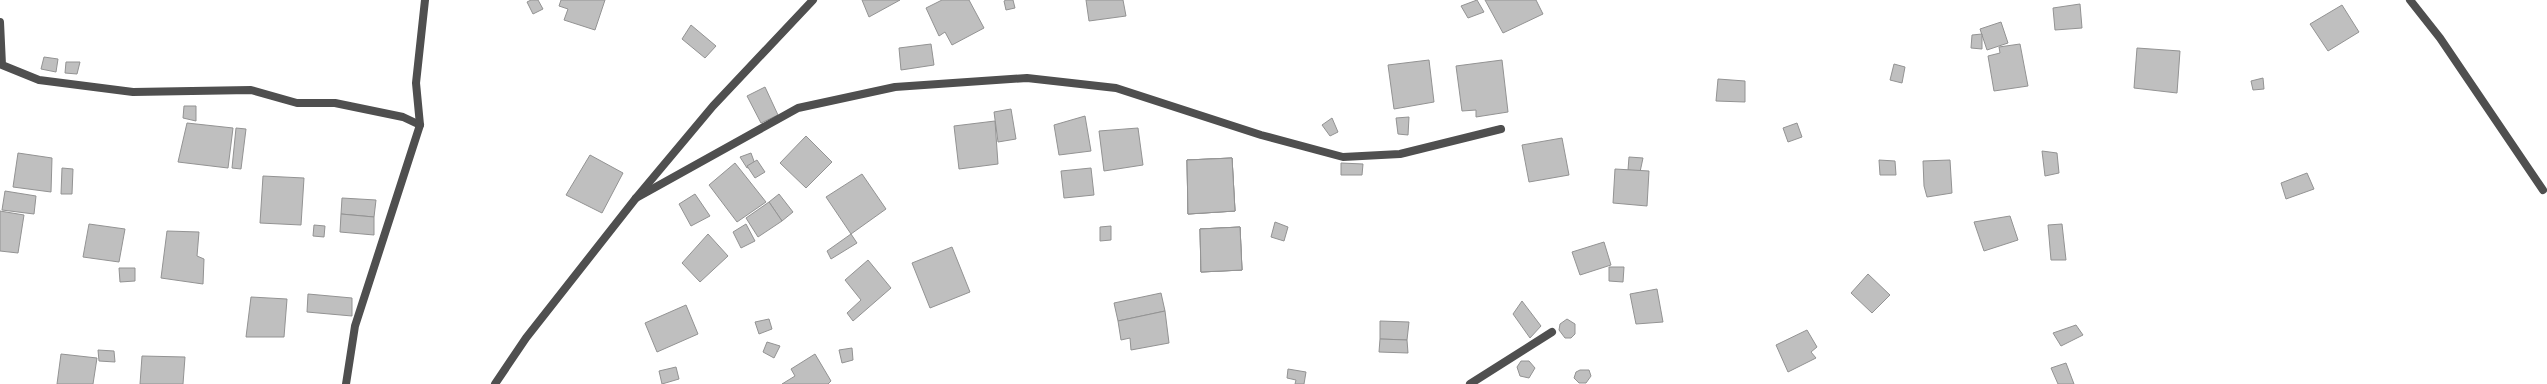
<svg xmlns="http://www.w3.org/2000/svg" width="2547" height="384" viewBox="0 0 2547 384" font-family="'Source Sans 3',sans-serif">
	<rect width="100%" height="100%" fill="#fff"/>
	<g fill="#bfbfbf" stroke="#939393">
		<polygon points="531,0 538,0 543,9 533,14 527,2"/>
		<polygon points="561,0 605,0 595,30 564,20 568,9 559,6"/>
		<polygon points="862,0 900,0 869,17"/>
		<polygon points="942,0 969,0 984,28 952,45 945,32 939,36 926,8"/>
		<polygon points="1006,0 1013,0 1015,8 1006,10 1004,1"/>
		<polygon points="1086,0 1123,0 1126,16 1089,21"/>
		<polygon points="1477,0 1484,12 1468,18 1461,6"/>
		<polygon points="1485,0 1536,0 1543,14 1503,33"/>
		<polygon points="2080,4 2082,28 2055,30 2053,8"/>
		<polygon points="2342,5 2359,32 2328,51 2310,24"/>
		<polygon points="2001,22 2008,43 1987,50 1980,29"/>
		<polygon points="691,25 716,46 705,58 682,39"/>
		<polygon points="1982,34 1982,49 1971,48 1972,35"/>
		<polygon points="931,44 934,65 901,70 899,48"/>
		<polygon points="2020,44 2028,86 1994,91 1988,56 2000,53 1999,47"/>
		<polygon points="2137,48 2180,51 2177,93 2134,88"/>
		<polygon points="44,57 58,59 56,72 41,69"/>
		<polygon points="1429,60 1434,102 1394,109 1388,65"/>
		<polygon points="1502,60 1508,112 1476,117 1476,110 1462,111 1456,66"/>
		<polygon points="66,62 80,62 77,74 65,73"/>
		<polygon points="1894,64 1905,67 1902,83 1890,80"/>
		<polygon points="2263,78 2264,89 2253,90 2251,81"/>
		<polygon points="1718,79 1745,81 1745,102 1716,101"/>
		<polygon points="765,87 778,115 761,123 747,96"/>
		<polygon points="184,106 196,106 196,121 183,118"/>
		<polygon points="1011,109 1016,139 998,142 994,112"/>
		<polygon points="1085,116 1091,151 1059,155 1054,125"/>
		<polygon points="1409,117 1408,135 1398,134 1396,118"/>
		<polygon points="1332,118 1338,132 1330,136 1322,125"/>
		<polygon points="995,121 998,164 959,169 954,126"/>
		<polygon points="187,123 233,128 228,168 178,162"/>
		<polygon points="1797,123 1802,137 1788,142 1783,128"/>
		<polygon points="236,128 246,129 241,169 232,168"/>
		<polygon points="1138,128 1143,165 1104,171 1099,131"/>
		<polygon points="806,136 832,162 806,188 780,163"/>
		<polygon points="1562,138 1569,175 1529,182 1522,145"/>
		<polygon points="2042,151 2057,153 2059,173 2045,176"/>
		<polygon points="18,153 52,158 51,192 13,187"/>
		<polygon points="751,153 755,164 747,168 740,157"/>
		<polygon points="590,155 623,173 602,213 566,195"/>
		<polygon points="1629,157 1643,158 1640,172 1628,170"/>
		<polygon points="1232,158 1235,211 1188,214 1187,160"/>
		<polygon points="1232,158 1235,211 1188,214 1187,160"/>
		<polygon points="1232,158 1235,211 1188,214 1187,160"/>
		<polygon points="757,160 765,172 755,178 747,166"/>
		<polygon points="1879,160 1895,161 1896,175 1880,175"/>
		<polygon points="1950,160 1952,193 1927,197 1924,186 1923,161"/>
		<polygon points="735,163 766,202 737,222 709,185"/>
		<polygon points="1341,163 1363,164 1362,175 1341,175"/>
		<polygon points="62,168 73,169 72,194 61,194"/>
		<polygon points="1091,168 1094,195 1064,198 1061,171"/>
		<polygon points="1615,169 1649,171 1647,206 1613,203"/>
		<polygon points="2307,173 2314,189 2286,199 2281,183"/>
		<polygon points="862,174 886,209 851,234 826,197"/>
		<polygon points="263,176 304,178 301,225 260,223"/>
		<polygon points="5,191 36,196 34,214 2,210"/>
		<polygon points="695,194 710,216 691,226 679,204"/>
		<polygon points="779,194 793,212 782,221 769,202"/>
		<polygon points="342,198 376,200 374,217 341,214"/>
		<polygon points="769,202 782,221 758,237 746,218"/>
		<polygon points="0,211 24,215 18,253 0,251"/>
		<polygon points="341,214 374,217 374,235 340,232"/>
		<polygon points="2010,216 2018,240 1984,251 1974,222"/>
		<polygon points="1275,222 1288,227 1284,241 1271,237"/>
		<polygon points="89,224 125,229 119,262 83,257"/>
		<polygon points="746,224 755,241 741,248 733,232"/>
		<polygon points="2062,224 2066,260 2051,260 2048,225"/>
		<polygon points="314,225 325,226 324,237 313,236"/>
		<polygon points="1111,226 1111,240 1100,241 1100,227"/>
		<polygon points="1240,227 1242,270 1201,272 1200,229"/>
		<polygon points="1240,227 1242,270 1201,272 1200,229"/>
		<polygon points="1240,227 1242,270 1201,272 1200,229"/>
		<polygon points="167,231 199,232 197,256 204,259 203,284 161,278"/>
		<polygon points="708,234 728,256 700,282 682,263"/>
		<polygon points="851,234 857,243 831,259 827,251"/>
		<polygon points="1604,242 1611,265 1580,275 1572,252"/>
		<polygon points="952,247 970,292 930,308 912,263"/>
		<polygon points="868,260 891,288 853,321 847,313 861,300 845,280"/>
		<polygon points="1609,267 1624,267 1623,282 1609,281"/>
		<polygon points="119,268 135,268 135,281 120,282"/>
		<polygon points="1868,274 1890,295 1872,313 1851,293"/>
		<polygon points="1657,289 1663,322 1636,324 1630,294"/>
		<polygon points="1161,293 1165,311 1118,321 1114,303"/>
		<polygon points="308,294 352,298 352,316 307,312"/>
		<polygon points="251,297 287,299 284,337 246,337"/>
		<polygon points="1522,301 1541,326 1530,338 1513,314"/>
		<polygon points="686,305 698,334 657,352 645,323"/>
		<polygon points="1165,311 1169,343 1131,350 1130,338 1121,340 1118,321"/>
		<polygon points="769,319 772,329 759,334 755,322"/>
		<polygon points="1567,319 1575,324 1575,334 1571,338 1565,338 1559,330 1560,324"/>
		<polygon points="1380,321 1409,322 1407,340 1380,339"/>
		<polygon points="2076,325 2083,335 2061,346 2053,333"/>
		<polygon points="1807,330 1817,347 1811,352 1816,358 1788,372 1776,345"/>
		<polygon points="1380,339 1407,340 1408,353 1379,352"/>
		<polygon points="767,342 780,346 774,358 763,352"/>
		<polygon points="852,348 853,360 842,363 839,350"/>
		<polygon points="98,350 114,351 115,362 99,361"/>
		<polygon points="61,354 97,358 93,384 57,384"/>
		<polygon points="815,354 831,381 828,384 782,384 795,376 791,369"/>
		<polygon points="142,356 185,357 183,384 140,384"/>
		<polygon points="1521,361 1529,361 1535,368 1529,378 1520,376 1517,367"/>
		<polygon points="2066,363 2074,384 2058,384 2051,368"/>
		<polygon points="676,367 679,379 662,384 659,371"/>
		<polygon points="1288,369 1306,372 1304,384 1295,384 1296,380 1287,378"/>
		<polygon points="1580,370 1589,370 1591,376 1586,383 1579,383 1574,378 1576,372"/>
	</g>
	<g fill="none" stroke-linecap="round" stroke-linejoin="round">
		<g stroke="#4f4f4f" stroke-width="8">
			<polyline points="2410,0 2440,38 2543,190"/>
			<polyline points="0,22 2,65 39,80 133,92 251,90 297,103 335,103 403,117 420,125"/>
			<polyline points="636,198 798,108 895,87 1027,78 1116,88 1261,135 1343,157 1400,154 1501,129"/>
			<polyline points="346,384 355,326 420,125 416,83 425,0"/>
			<polyline points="495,384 526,338 636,198 713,106 813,0"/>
			<polyline points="1470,384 1552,332"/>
		</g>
	</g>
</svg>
